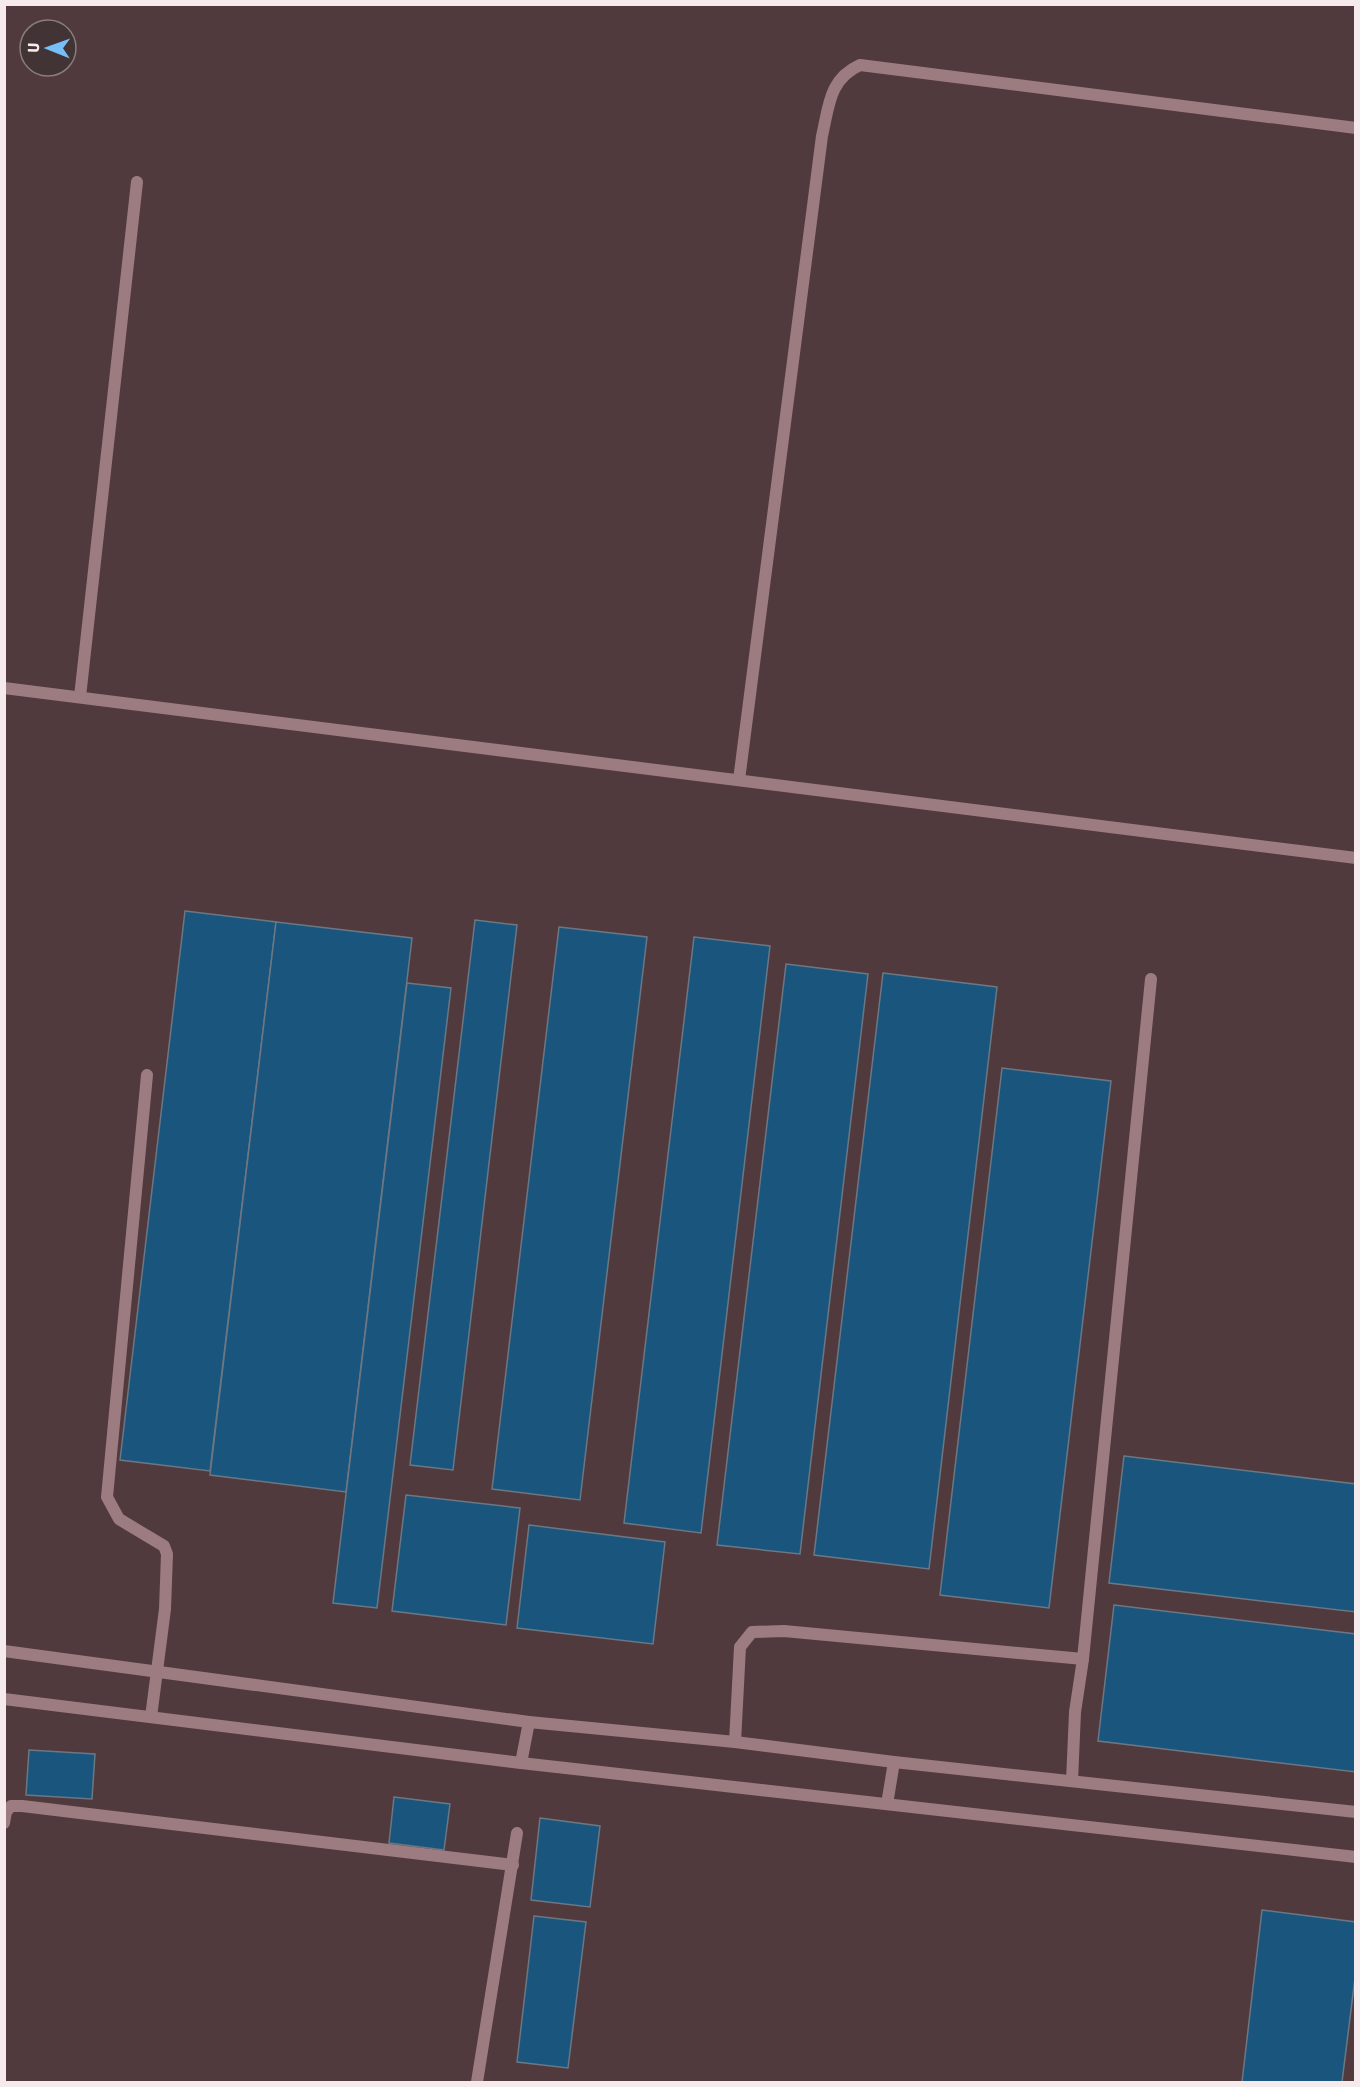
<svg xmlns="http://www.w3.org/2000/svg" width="1360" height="2087" viewBox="0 0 1360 2087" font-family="'Asap Condensed',sans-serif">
	<rect width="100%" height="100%" fill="#423335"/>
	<path fill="#503a3e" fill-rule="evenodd" d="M5 5H1355V2082H5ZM30 30H66V66H30Z"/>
	<g fill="#1a557e" stroke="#6b7782" stroke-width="1.5">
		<polygon points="185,911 276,922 210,1471 120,1460"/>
		<polygon points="475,920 517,925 453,1470 410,1465"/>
		<polygon points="276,922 412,938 346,1492 210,1475"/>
		<polygon points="559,927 647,937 580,1500 492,1489"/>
		<polygon points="694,937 770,946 701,1533 624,1523"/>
		<polygon points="786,964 868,974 800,1554 717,1545"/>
		<polygon points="883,973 997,987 929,1569 814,1555"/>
		<polygon points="407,983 451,988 377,1608 333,1603"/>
		<polygon points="1002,1068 1111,1081 1049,1608 940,1595"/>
		<polygon points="1124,1456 1356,1484 1356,1612 1109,1583"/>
		<polygon points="406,1495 520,1508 506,1625 392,1611"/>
		<polygon points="529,1525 665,1542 653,1644 517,1628"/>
		<polygon points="1114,1605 1356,1634 1356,1772 1098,1741"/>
		<polygon points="29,1750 95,1754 92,1799 26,1795"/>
		<polygon points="394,1797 450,1804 444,1850 389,1843"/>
		<polygon points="540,1818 600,1826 590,1907 531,1900"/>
		<polygon points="1262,1910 1356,1922 1356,1970 1342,2082 1242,2082"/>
		<polygon points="534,1916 586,1922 568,2068 517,2062"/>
	</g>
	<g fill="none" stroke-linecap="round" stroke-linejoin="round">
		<g stroke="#9c7c81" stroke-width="12">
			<polyline points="4,688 1356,858"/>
			<polyline points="80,697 137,182"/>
			<path d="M739 780 822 136C829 106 829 79 860 65L1356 128"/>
			<polyline points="147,1075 107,1497 119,1519 164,1546 167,1554 165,1609 151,1717"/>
			<polyline points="1083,1659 1151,979"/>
			<polyline points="735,1742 740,1647 752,1632 784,1631 1083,1659 1075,1712 1072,1781"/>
			<polyline points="4,1823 6,1812 11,1806 22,1806 513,1865"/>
			<polyline points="477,2082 517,1833"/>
		</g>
		<g stroke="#9c7c81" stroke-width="12">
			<polyline points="4,1651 529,1722 735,1742 894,1762 1356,1812"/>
			<polyline points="4,1699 521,1763 1356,1857"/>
			<polyline points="521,1763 529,1722"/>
			<polyline points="887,1804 894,1762"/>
		</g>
	</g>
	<rect width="1360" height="2087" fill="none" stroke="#f5ebec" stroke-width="12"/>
	<g transform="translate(48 48) rotate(271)"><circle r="28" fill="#423335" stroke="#8a7d7e" stroke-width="1.5"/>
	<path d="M0-4.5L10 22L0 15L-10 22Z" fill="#77bff7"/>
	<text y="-9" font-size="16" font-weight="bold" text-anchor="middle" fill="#f5ebec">U</text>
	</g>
</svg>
